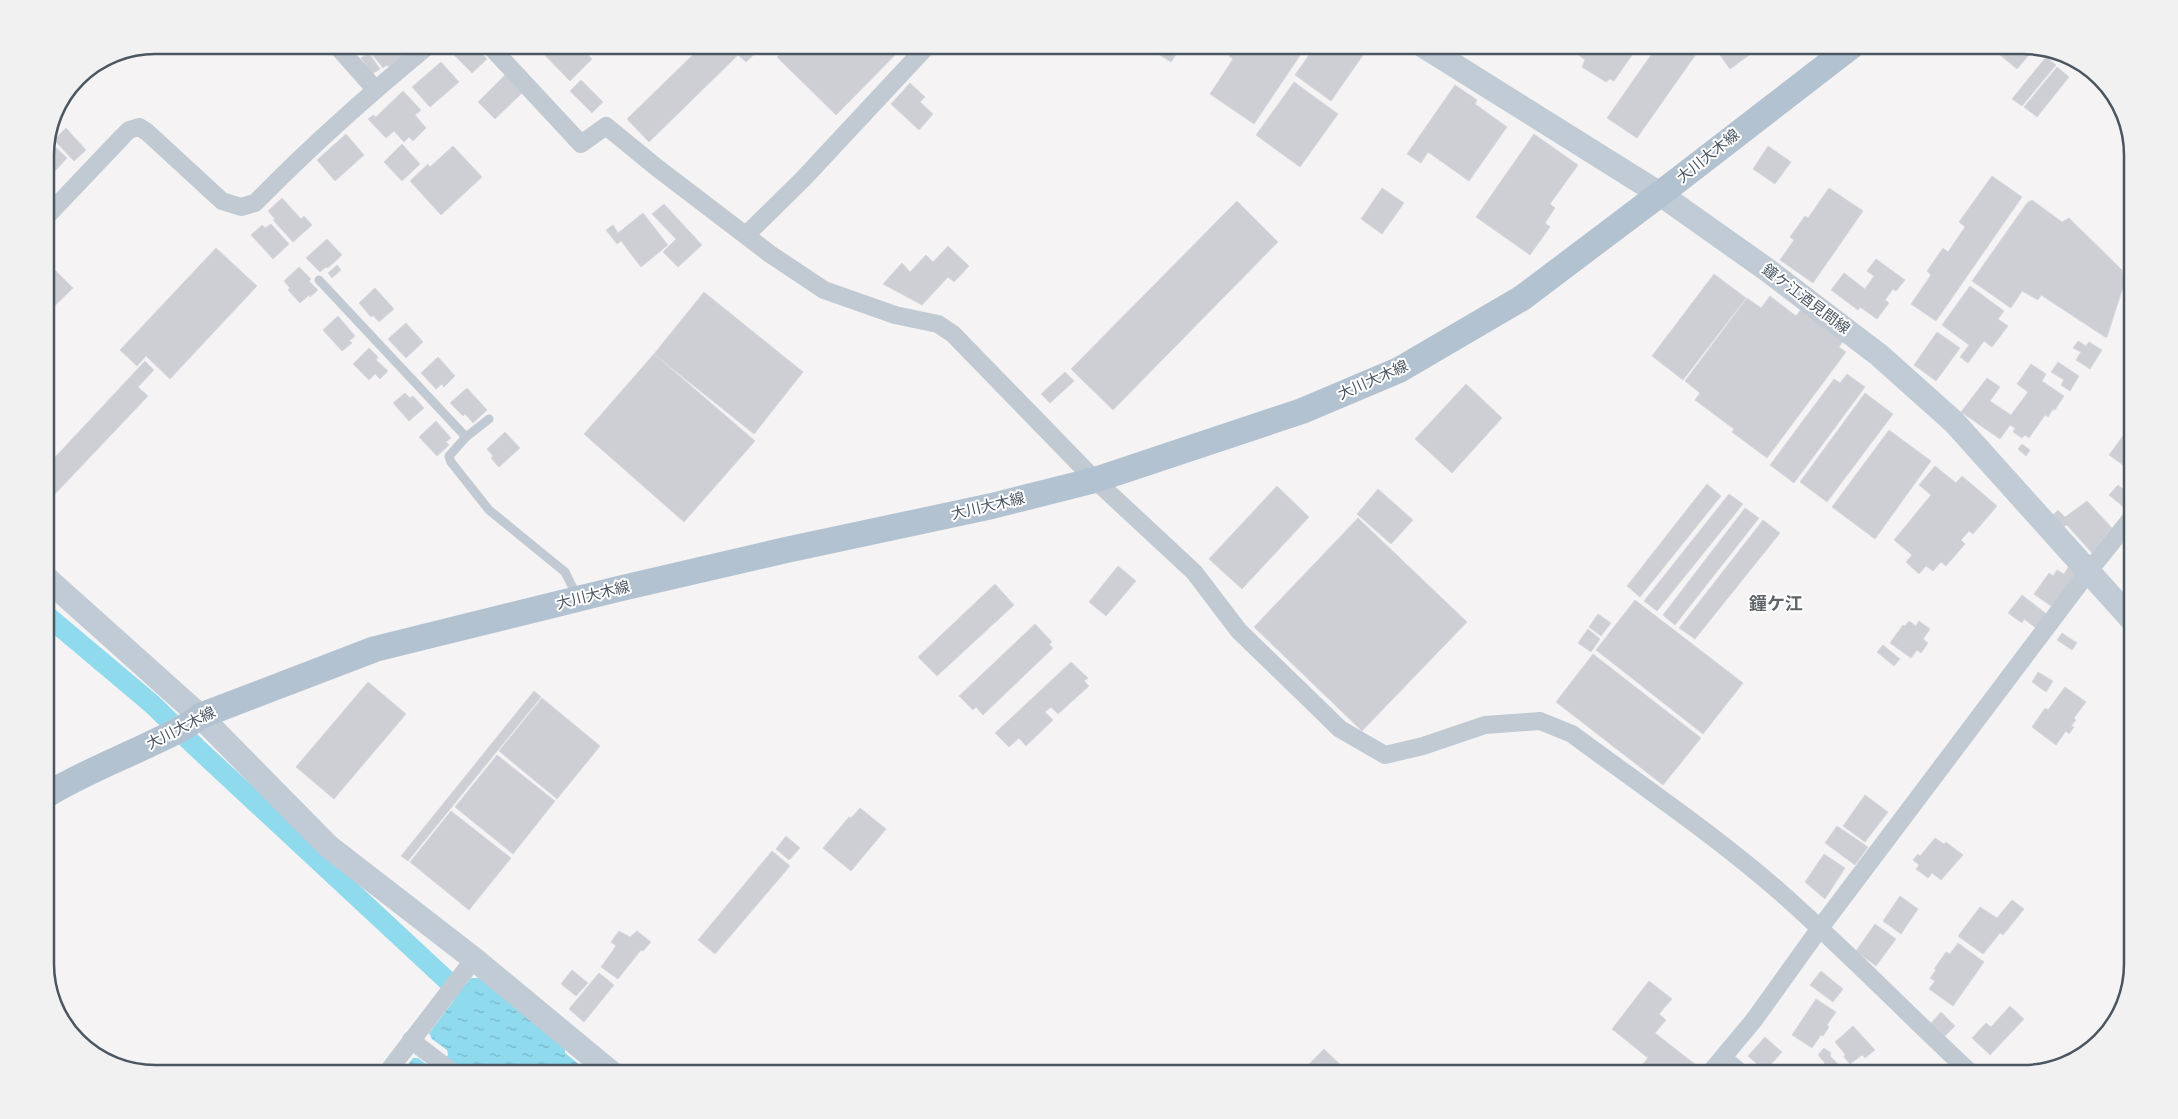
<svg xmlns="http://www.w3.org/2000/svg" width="2178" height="1119" viewBox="0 0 2178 1119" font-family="'IBM Plex Sans','Noto Sans JP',sans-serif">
	<defs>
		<pattern id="water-ripples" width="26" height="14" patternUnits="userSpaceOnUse" patternTransform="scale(1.25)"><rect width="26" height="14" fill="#90daee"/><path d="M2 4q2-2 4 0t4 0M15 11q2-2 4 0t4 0" fill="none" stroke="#78b4c4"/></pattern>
	</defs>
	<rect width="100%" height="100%" fill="#f5f3f3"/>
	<polygon fill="url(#water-ripples)" points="471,978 481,978 565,1048 565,1053 591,1074 479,1074 467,1064 458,1074 401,1074 413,1058 418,1058 435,1071 448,1055 447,1050 432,1039 429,1033"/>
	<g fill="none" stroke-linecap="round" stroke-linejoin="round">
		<polyline stroke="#90daee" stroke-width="20" points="45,614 152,704 196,747 467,999"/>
	</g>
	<g fill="#cdcfd5" stroke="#d7d9de">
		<polygon points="381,45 417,45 389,67 387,65 383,68 371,53"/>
		<polygon points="460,45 474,45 487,59 472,73 452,53"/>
		<polygon points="535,45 579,45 592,59 570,81"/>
		<polygon points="703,45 764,45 746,62 738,55 649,142 627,119"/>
		<polygon points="789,45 905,45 836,115 777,57"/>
		<polygon points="1144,45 1182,45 1171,62"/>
		<polygon points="1237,45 1307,45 1254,124 1210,94 1233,59 1229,56"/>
		<polygon points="1316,45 1370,45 1331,101 1295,75"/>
		<polygon points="1570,45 1639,45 1614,81 1610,79 1606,82 1582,67 1585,60 1569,47"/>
		<polygon points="1658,45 1698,45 1701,47 1637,138 1607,118"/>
		<polygon points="1713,45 1763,45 1730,69"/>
		<polygon points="1988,45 2023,45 2035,48 2017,69"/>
		<polygon points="369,53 380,69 372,74 361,58"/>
		<polygon points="2046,57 2056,65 2022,106 2012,99"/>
		<polygon points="441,62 459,82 430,107 412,87"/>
		<polygon points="2057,67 2069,77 2037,117 2024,107"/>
		<polygon points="505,75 522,93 495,119 478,102"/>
		<polygon points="581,80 603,102 592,113 570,91"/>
		<polygon points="2099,80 2114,94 2116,99 2097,83"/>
		<polygon points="1294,82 1338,114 1300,167 1256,135"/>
		<polygon points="910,83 925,97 920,102 933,114 919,130 891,104"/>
		<polygon points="1455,85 1477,100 1475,104 1507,127 1469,181 1428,152 1421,163 1407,154"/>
		<polygon points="403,91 421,110 415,115 426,128 413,141 409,137 404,142 394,131 386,138 368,119 373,115 376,117"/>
		<polygon points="66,128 86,150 74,161 54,140"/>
		<polygon points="346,134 364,155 335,181 317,160"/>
		<polygon points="1534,134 1578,165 1550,204 1555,208 1545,223 1550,227 1530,255 1476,217"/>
		<polygon points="49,141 67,158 45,182 45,148"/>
		<polygon points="402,144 420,164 402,181 384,162"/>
		<polygon points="453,146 482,177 441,215 410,181 428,164 430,167"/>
		<polygon points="1768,146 1791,162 1775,184 1753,169"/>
		<polygon points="1992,176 2022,197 1936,321 1911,304 1931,275 1927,271 1943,248 1948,252 1965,227 1959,222"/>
		<polygon points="1382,188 1404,203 1382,234 1361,219"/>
		<polygon points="1829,188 1863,211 1813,283 1780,260 1794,240 1790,237 1805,216 1808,218"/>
		<polygon points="282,198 301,219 304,216 312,225 293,242 273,220 275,219 268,211"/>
		<polygon points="2032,200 2062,222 2069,218 2122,270 2124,284 2107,337 2105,337 2041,295 2038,300 2022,291 2011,308 1972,281 2027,203"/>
		<polygon points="1237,201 1278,242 1113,410 1071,369"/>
		<polygon points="664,204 702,245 678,267 663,252 676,239 652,214"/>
		<polygon points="643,213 668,245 641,267 621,241 617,244 606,230 613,225 618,233"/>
		<polygon points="271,224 289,244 273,259 251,235 262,225 265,228"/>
		<polygon points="327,239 342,255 328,268 326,267 320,272 306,258"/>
		<polygon points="45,245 54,254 45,261"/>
		<polygon points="948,246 969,266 954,282 948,277 922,305 883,284 902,263 910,272 926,255 933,262"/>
		<polygon points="216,248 257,286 170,379 146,356 137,366 120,350"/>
		<polygon points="1876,259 1905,280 1896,291 1893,289 1885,300 1889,303 1877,319 1860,307 1858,310 1831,290 1844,273 1865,289 1874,276 1867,271"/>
		<polygon points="337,265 341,270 332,278 328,273"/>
		<polygon points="51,266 73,288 45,315 45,272"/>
		<polygon points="299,267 311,279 309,281 318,290 310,297 309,295 300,303 288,290 290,288 284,281"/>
		<polygon points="1714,274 1746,298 1683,380 1652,356"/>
		<polygon points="1970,286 2004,311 1998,319 2008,326 1992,347 1984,341 1968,363 1960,357 1969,345 1942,325"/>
		<polygon points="375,288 394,309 379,322 373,315 371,317 359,303"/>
		<polygon points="704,292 803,372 754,434 654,354"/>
		<polygon points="1770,296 1796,316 1802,308 1845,339 1839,347 1846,352 1767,458 1732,432 1734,429 1695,400 1700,393 1685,381 1747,298 1761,308"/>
		<polygon points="338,316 355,336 349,341 352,343 342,351 323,330"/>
		<polygon points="406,323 423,342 406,358 388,339"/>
		<polygon points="1937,332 1960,348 1936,381 1914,365"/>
		<polygon points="2078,341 2086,346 2089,342 2102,350 2090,369 2076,360 2081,352 2073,348"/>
		<polygon points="369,348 378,357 376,360 388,371 380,379 375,374 369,380 353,364"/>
		<polygon points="654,354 755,441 684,522 584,434"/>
		<polygon points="438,357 455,376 444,387 442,384 436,389 421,373"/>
		<polygon points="145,361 154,370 138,387 148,396 55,494 45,485 45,468"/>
		<polygon points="2058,362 2079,376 2070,391 2061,385 2064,380 2051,372"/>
		<polygon points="2031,364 2046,374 2042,381 2064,396 2055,410 2053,409 2048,417 2045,415 2029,438 2025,435 2022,438 2013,432 2015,428 2010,425 2000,439 1961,412 1987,378 2000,387 1990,401 2011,415 2028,392 2017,384"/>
		<polygon points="1065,372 1074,381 1050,403 1041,394"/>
		<polygon points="1847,374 1865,387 1794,483 1770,465 1834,379 1840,383"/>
		<polygon points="1466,384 1502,418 1452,473 1415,439"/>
		<polygon points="467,388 487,410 473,423 465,414 463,416 450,403"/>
		<polygon points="405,393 410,398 413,396 424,408 409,421 393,403"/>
		<polygon points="1865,393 1893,414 1827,502 1800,482"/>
		<polygon points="2133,416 2133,472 2109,455 2128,429 2125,427"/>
		<polygon points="436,421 451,438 446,442 449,445 437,456 419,437"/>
		<polygon points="1889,430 1931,461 1875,539 1832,507"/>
		<polygon points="505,432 520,448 499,467 491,458 493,456 487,449"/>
		<polygon points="2022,444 2030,450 2026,456 2018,449"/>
		<polygon points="1935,466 1956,483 1962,476 1997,506 1973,534 1969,531 1961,540 1965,544 1946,566 1941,562 1933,571 1926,566 1919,574 1906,562 1912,555 1894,540 1931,495 1919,485"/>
		<polygon points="1707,484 1721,496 1640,597 1627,586"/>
		<polygon points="2118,485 2133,497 2133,503 2127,510 2109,495"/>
		<polygon points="1277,486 1309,517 1242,589 1209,559"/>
		<polygon points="1378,489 1413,520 1391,544 1357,514"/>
		<polygon points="1729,494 1743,504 1657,611 1644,601"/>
		<polygon points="2087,501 2112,528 2092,553 2067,525 2063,527 2053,515 2058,510 2065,517"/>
		<polygon points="1745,508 1759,518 1675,625 1663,615"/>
		<polygon points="1358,518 1467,622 1362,731 1254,627"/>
		<polygon points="1763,520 1780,533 1695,639 1679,628"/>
		<polygon points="1118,566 1136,581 1106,616 1089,602"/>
		<polygon points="2069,566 2080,574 2055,609 2034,594 2049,573 2053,576 2057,570 2064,574"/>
		<polygon points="2133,581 2133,600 2124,592"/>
		<polygon points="995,584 1014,605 937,676 918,657"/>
		<polygon points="2022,595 2048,615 2037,629 2024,619 2022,623 2008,613"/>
		<polygon points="1635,600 1743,683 1703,734 1596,650"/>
		<polygon points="1598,614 1611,623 1601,636 1589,627"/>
		<polygon points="1909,621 1916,626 1919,621 1930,629 1923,639 1928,643 1921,653 1917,650 1911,658 1890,643 1903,625 1905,626"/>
		<polygon points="1035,624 1052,642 1049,644 1053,648 983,715 976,707 973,710 959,696"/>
		<polygon points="1588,629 1600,639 1591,652 1578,643"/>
		<polygon points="2062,633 2077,643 2072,650 2057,640"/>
		<polygon points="1883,645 1900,659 1894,666 1877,652"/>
		<polygon points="1593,654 1701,738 1663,785 1556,702"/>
		<polygon points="1071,662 1088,678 1084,681 1089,686 1058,714 1051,707 1045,712 1053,720 1026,746 1019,738 1009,747 995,733"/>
		<polygon points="2038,672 2053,681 2046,692 2032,682"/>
		<polygon points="368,682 406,714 334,799 296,767"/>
		<polygon points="2065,687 2086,702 2074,718 2076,720 2071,726 2074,727 2069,734 2066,731 2056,745 2032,727 2045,708 2048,710"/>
		<polygon points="534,691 541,697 408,861 401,856"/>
		<polygon points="542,698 600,746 557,799 499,751"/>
		<polygon points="497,755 555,801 513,854 455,807"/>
		<polygon points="1865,795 1888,812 1865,842 1843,826"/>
		<polygon points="860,808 886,829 851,871 823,848 849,817 851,818"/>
		<polygon points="451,811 511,858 469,910 410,862"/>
		<polygon points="1837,826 1868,847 1855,865 1825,843"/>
		<polygon points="786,836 800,848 789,860 776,849"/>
		<polygon points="1935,838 1944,844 1946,842 1963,855 1941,880 1932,873 1928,878 1916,869 1919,865 1913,860 1918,854 1920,856"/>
		<polygon points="772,851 790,866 715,954 698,940"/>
		<polygon points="1824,854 1845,868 1825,899 1805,882"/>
		<polygon points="1900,896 1918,909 1901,934 1883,921"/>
		<polygon points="2012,900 2024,909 2003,935 2000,933 1983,954 1958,936 1980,907 1997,918"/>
		<polygon points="1875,924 1896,939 1876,966 1856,951"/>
		<polygon points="619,931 630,937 637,931 651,942 643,951 641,950 618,979 601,967 616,946 611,942"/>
		<polygon points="1958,943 1984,962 1953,1006 1929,989 1935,981 1930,978 1936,970 1934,969 1946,952 1950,954"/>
		<polygon points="572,970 588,983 576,996 561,984"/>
		<polygon points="1821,971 1843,989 1833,1002 1810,985"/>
		<polygon points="599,973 614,985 584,1022 569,1009"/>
		<polygon points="1649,981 1672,999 1659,1014 1666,1020 1655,1033 1696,1065 1688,1074 1638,1074 1636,1072 1648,1058 1612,1029"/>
		<polygon points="1816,999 1836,1012 1827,1025 1829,1027 1823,1036 1821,1035 1812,1048 1792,1035"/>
		<polygon points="2010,1006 2024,1019 1990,1055 1972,1038 1986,1023 1991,1027"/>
		<polygon points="1941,1012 1955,1026 1945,1036 1931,1023"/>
		<polygon points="1853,1026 1875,1050 1865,1058 1862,1055 1850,1064 1844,1057 1845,1054 1835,1042"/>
		<polygon points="1765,1037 1782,1052 1765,1071 1748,1056"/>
		<polygon points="1824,1048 1831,1053 1830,1056 1846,1072 1845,1074 1816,1074 1825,1063 1818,1055"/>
		<polygon points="1324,1049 1350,1074 1299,1074"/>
	</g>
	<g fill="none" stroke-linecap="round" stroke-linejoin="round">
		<g stroke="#c1cad2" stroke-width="9">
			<polyline points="319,280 466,437"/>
			<polyline points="489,419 466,437 449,456 451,462 489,510 565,572 577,596"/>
		</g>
		<g stroke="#c1cad2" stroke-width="18">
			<polyline points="336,45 375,89"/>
			<path d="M489 45 581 144 606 126 656 167 770 254 824 290 895 315 938 324 953 334 1095 480 1194 572 1239 631 1340 729 1385 755 1423 746 1485 725 1540 721 1572 734C1642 786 1715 835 1780 892 1846 950 1907 1014 1972 1074"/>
			<path d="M45 218 122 137 129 130 139 127 147 132 222 201 241 207 255 203C310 147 368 95 429 45"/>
			<polyline points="746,235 803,179 928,45"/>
			<polyline points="411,1040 455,1074"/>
			<polyline points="1723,1058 1742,1074"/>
			<polyline points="386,1074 474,959"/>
			<polyline points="1709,1074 1754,1020 1820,928 2089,571 2133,516"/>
		</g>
		<g stroke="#c1cbd6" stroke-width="24">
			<polyline points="1422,45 1660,194 1766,269 1879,355 1954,422 2133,621"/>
			<polyline points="45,577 200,716 328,846 474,959 613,1074"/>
		</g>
		<path stroke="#b3c2d1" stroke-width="26" d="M45 796C77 776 112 762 146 746 164 737 185 729 200 716L375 649 618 589 786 550 992 506 1095 480 1302 411 1399 370 1522 298 1660 194 1853 45"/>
	</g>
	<g text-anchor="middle" stroke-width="4" stroke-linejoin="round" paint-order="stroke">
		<g font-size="15" fill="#4a5661" stroke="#fff">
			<text transform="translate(1708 156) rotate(-39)" y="5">大川大木線</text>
			<text transform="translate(1806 299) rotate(37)" y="5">鐘ケ江酒見間線</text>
			<text transform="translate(1373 380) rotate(-24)" y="5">大川大木線</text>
			<text transform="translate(988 506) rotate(-13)" y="5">大川大木線</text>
			<text transform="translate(593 595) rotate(-14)" y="5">大川大木線</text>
			<text transform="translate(181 728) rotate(-27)" y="5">大川大木線</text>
		</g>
		<g font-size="18" font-weight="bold" fill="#5f6368" stroke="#fff">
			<text x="1776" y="610">鐘ケ江</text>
		</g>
	</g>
	<path d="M0 0H2178V1119H0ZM155 54H2023A101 101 0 0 1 2124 155V964A101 101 0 0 1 2023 1065H155A101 101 0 0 1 54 964V155A101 101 0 0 1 155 54Z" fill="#f1f1f2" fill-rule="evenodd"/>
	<path fill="none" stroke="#4a5661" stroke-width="2.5" d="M155 54H2023A101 101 0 0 1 2124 155V964A101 101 0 0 1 2023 1065H155A101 101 0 0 1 54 964V155A101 101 0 0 1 155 54Z"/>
</svg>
